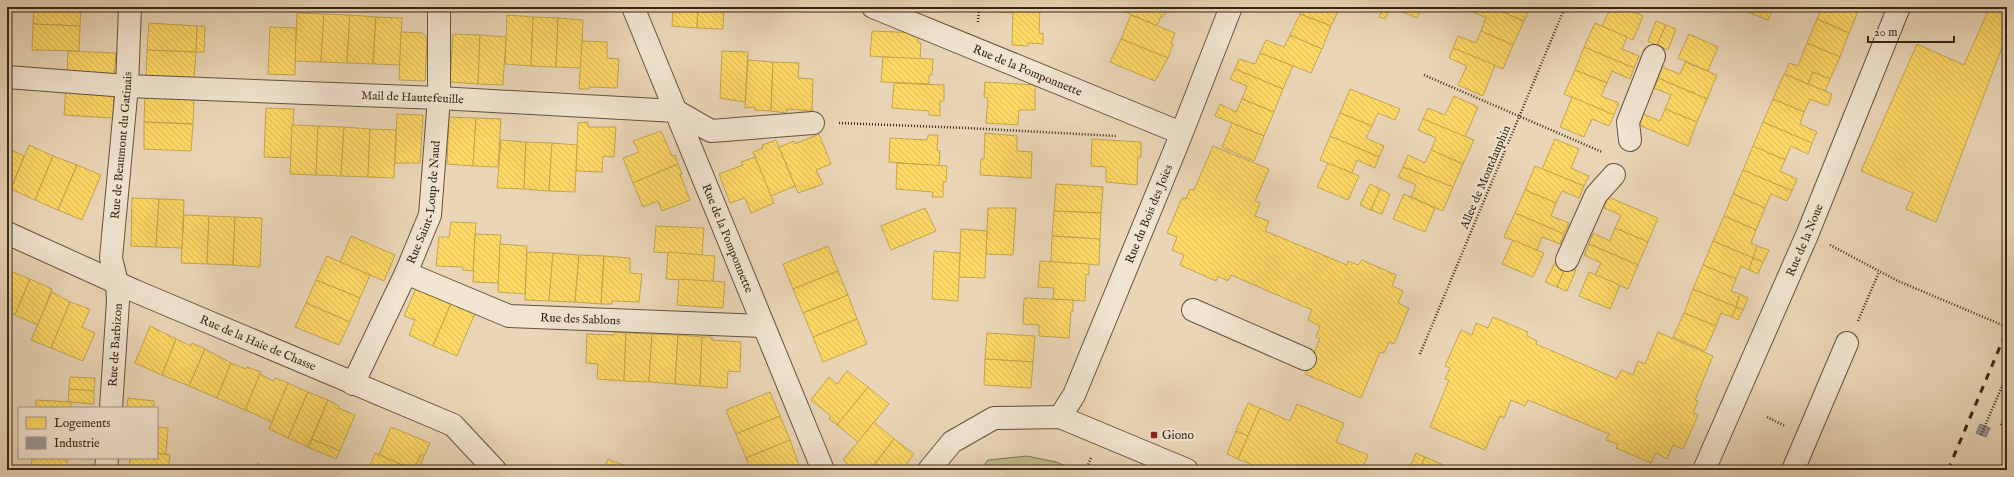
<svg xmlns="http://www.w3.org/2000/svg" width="2014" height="477" viewBox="0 0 2014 477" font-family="'IM FELL English',serif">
	<defs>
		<pattern id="homes-back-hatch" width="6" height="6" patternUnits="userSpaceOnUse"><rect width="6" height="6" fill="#ffd966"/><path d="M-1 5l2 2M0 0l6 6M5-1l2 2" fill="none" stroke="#dbba58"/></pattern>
		<pattern id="industry-back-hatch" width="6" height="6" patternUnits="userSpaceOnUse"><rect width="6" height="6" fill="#999"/><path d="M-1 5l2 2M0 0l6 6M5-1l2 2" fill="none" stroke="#7e7d7c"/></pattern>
	</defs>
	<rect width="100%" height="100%" fill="#ead6b7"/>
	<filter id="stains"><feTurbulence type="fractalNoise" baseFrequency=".005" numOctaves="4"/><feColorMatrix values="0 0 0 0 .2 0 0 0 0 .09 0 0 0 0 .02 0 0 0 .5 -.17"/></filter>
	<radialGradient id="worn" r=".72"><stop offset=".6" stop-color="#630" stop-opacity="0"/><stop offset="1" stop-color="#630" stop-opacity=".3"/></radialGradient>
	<polygon fill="#bdbc8a" stroke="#797250" points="1027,456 1056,462 1076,470 980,470 988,460"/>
	<g fill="url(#homes-back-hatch)" stroke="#c2a44e">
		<polygon points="34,7 81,7 80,26 33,24"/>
		<polygon points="673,7 698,7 697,28 672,26"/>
		<polygon points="698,7 724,7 723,29 697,28"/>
		<polygon points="944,7 974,7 959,7 959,10 944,9"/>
		<polygon points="984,7 1013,7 1013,13 998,12 998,9 984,9"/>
		<polygon points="1013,7 1040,7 1039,34 1043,33 1043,44 1028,43 1028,46 1012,45"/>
		<polygon points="1114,7 1168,7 1163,17 1161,16 1157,26"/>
		<polygon points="1303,7 1340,7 1331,26 1300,14"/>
		<polygon points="1384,7 1422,7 1417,18 1391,7 1385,19 1379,17"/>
		<polygon points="1470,7 1491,7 1524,21 1513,45 1481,31 1486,18 1469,10"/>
		<polygon points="1491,7 1530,7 1524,21"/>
		<polygon points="1611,7 1623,7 1643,16 1633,40 1602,26"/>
		<polygon points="1741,7 1774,7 1768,20 1740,9"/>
		<polygon points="1822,7 1854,7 1859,9 1849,33 1817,19"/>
		<polygon points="1979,7 2007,7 2007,34 1936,222 1906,209 1913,193 1861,171 1917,44 1964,65 1988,11"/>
		<polygon points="297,13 324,14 321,62 295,61"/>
		<polygon points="324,14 350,15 347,63 321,62"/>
		<polygon points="1300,14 1331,26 1322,49 1290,35"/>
		<polygon points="350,15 376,17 373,64 347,63"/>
		<polygon points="507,15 533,17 531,66 505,64"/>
		<polygon points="1131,15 1175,33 1171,43 1173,44 1168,58 1121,39"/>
		<polygon points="376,17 402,18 400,65 373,64"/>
		<polygon points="533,17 558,18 556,67 531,66"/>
		<polygon points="558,18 583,20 581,68 556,67"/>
		<polygon points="1817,19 1849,33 1840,57 1807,43"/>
		<polygon points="1656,21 1666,25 1657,45 1648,41"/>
		<polygon points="149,23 197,26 196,52 147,50"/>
		<polygon points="1595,23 1627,37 1622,49 1639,56 1634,68 1584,47"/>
		<polygon points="33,24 80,26 79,51 32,50"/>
		<polygon points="1666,25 1676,29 1668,50 1657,45"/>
		<polygon points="197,26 205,26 204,52 196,52"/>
		<polygon points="270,27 296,28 295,75 268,74"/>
		<polygon points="872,31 918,33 918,43 921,43 920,59 870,56"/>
		<polygon points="1481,31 1513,45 1503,69 1453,48 1458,36 1476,43"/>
		<polygon points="401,32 423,33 427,39 425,81 399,80"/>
		<polygon points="453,34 480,35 478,84 450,82"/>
		<polygon points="1689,34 1718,47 1708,71 1678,58"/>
		<polygon points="480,35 506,37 503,85 478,84"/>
		<polygon points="1290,35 1322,49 1311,73 1260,53 1266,40 1284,47"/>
		<polygon points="1121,39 1168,58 1155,81 1110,62"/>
		<polygon points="582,41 607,42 607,58 619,59 617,88 589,87 589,89 579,89"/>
		<polygon points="1807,43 1840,57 1830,79 1813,72 1808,84 1785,74 1789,63 1798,66"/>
		<polygon points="1584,47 1634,68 1630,79 1612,71 1607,83 1575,70"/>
		<polygon points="1453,48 1495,65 1483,96 1458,85 1467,66 1449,58"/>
		<polygon points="147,50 196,52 194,79 146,77"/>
		<polygon points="68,51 116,53 114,79 67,77"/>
		<polygon points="722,51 748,52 745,102 720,98"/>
		<polygon points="1260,53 1293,66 1283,89 1235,69 1239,59 1255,64"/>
		<polygon points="883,57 933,59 932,75 929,75 929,84 881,82"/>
		<polygon points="748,60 773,62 771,111 754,110 755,107 745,108"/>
		<polygon points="773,62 799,63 798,78 813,79 812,111 787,109 786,113 771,111"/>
		<polygon points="1685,62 1717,75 1707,99 1658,78 1662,67 1680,74"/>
		<polygon points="1235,69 1283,89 1274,112 1242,99 1247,86 1230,79"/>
		<polygon points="1575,70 1607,83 1601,96 1619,103 1614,115 1564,94"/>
		<polygon points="1813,72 1830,79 1825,91 1808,84"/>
		<polygon points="1784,74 1832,94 1828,106 1810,99 1804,112 1773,99"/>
		<polygon points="1658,78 1707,99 1697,122 1665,109 1671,95 1654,88"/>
		<polygon points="985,82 1035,85 1035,110 1019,110 1018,125 986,123 988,98 984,97"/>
		<polygon points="894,83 944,85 944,101 940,101 940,116 929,115 929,111 892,108"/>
		<polygon points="66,88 114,91 113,118 64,115"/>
		<polygon points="1350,89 1400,109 1395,120 1378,113 1372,126 1340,113"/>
		<polygon points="145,95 194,98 193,124 144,122"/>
		<polygon points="1454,96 1478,107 1465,137 1423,119 1428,108 1445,115"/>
		<polygon points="1572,97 1614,115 1609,126 1592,119 1584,137 1560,127"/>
		<polygon points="1242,99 1274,112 1264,136 1215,116 1220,104 1236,112"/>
		<polygon points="1773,99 1804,112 1800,124 1817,132 1812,143 1763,122"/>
		<polygon points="266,108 294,109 291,158 264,157"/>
		<polygon points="1665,109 1697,122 1688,146 1639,125 1643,114 1660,121"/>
		<polygon points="1340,113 1372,126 1366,138 1384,146 1379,157 1330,136"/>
		<polygon points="397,114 423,115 420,163 395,163"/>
		<polygon points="449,117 476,118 473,166 447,164"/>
		<polygon points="476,118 501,119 498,167 473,166"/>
		<polygon points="1423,119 1474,140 1463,164 1431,150 1436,138 1418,130"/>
		<polygon points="144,122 193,124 191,151 144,149"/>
		<polygon points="588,122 588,127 616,127 614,157 603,156 602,172 576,171 578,123"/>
		<polygon points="1763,122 1812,143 1808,154 1791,146 1785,160 1753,146"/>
		<polygon points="1232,123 1264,136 1254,161 1222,147"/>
		<polygon points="292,125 318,126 316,175 290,174"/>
		<polygon points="318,126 344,127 341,176 316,175"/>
		<polygon points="344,127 370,129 368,177 341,176"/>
		<polygon points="370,129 396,130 394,178 368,177"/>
		<polygon points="661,131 672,156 675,155 678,164 633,183 623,158 639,152 633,141"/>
		<polygon points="985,133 1017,136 1017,151 1032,152 1031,178 980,175 981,159 984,159"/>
		<polygon points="819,134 831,164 816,170 823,184 798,193 779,147 794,141 795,144"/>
		<polygon points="928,135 938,135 937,150 940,151 939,166 889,162 890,138 927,140"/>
		<polygon points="1330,136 1379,157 1375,168 1357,160 1352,173 1320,160"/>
		<polygon points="1092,139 1141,142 1141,157 1138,157 1137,185 1106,182 1106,167 1091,166"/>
		<polygon points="1555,139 1579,149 1571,168 1589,176 1584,186 1542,169"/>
		<polygon points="501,140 526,142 524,189 497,188"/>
		<polygon points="776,140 795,186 771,196 753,152 763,148 762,145"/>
		<polygon points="526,142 552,143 549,191 524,189"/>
		<polygon points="552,143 577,145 575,192 549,191"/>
		<polygon points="29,145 53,156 35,200 11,189"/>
		<polygon points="1213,146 1269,169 1255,201 1260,203 1255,216 1269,221 1265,231 1347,265 1348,261 1358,265 1362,260 1396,275 1392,286 1403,291 1398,303 1409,308 1394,344 1389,342 1384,353 1380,352 1361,398 1305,374 1320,339 1316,337 1320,326 1308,320 1312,310 1231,275 1228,281 1218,276 1216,281 1180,265 1184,255 1172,250 1177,237 1167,233 1182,198 1186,199 1190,189 1194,190"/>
		<polygon points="1753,146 1785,160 1780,171 1797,179 1792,191 1743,170"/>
		<polygon points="7,148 24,156 7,198"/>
		<polygon points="1431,150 1463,164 1453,187 1403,167 1408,155 1425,163"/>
		<polygon points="53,156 77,165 58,210 35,200"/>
		<polygon points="755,157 774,203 751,213 745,198 730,203 719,174 743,165 741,162"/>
		<polygon points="897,163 947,166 946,182 943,182 943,197 932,197 933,192 896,189"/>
		<polygon points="1328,163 1359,176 1348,200 1317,187"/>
		<polygon points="678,164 682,174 680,174 690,200 662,211 658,201 643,207 633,183"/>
		<polygon points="77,165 101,175 82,220 58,210"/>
		<polygon points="1535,166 1584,186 1579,198 1562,191 1556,203 1525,190"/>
		<polygon points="1403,167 1453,187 1443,211 1411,197 1416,185 1398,177"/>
		<polygon points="1743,170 1792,191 1787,201 1771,194 1765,208 1733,194"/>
		<polygon points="1056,184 1103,187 1101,213 1054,211"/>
		<polygon points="1370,184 1380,189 1371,210 1360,205"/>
		<polygon points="1380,189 1390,194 1382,214 1371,210"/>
		<polygon points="1525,190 1556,203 1551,216 1569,223 1564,234 1515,213"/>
		<polygon points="1404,194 1435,208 1425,232 1393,219"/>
		<polygon points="1733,194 1765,208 1756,230 1724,216"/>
		<polygon points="1608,197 1658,218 1648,242 1615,228 1621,215 1604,208"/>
		<polygon points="132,198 159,199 156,247 131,246"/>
		<polygon points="159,199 184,200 182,248 156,247"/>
		<polygon points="925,208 936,231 891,250 881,226"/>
		<polygon points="988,208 1016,208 1013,255 986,254"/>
		<polygon points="1054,211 1101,213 1100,239 1052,236"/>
		<polygon points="1515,213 1564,234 1560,244 1542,237 1537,250 1504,237"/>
		<polygon points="184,215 209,216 207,264 181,263"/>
		<polygon points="209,216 235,217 233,265 207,264"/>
		<polygon points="1724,216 1756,230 1751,243 1757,246 1753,258 1713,241"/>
		<polygon points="235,217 262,218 260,267 233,265"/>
		<polygon points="451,222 476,223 473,271 463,270 463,267 436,266 439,237 449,237"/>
		<polygon points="656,226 704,228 702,255 654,252"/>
		<polygon points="1615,228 1648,242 1638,265 1589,244 1593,233 1610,241"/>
		<polygon points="961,229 987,231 985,278 959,277"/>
		<polygon points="475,234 501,235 498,283 473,282"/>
		<polygon points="351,236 395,255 384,281 340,262"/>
		<polygon points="1052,236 1100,239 1099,265 1051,262"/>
		<polygon points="1513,240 1544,253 1533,277 1502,264"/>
		<polygon points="1713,241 1753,258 1749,270 1741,266 1736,279 1703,265"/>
		<polygon points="500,244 527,246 525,294 498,292"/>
		<polygon points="1589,244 1638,265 1628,289 1595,275 1601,263 1584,255"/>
		<polygon points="828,246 838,271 793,289 783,264"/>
		<polygon points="1757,246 1769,250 1763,262 1753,258"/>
		<polygon points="934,251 960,253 958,301 932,299"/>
		<polygon points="527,252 553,253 549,301 525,300"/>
		<polygon points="668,252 715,256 713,282 666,279"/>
		<polygon points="553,253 579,255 575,302 549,301"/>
		<polygon points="579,255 604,256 601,304 575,302"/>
		<polygon points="327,256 370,275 360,298 316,280"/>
		<polygon points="604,256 630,258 630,273 642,274 639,302 612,301 612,304 601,304"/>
		<polygon points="1753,258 1763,262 1758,274 1749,270"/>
		<polygon points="1040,261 1089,264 1089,275 1086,274 1085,301 1053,299 1054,288 1038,287"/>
		<polygon points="1556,261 1566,266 1557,287 1545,282"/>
		<polygon points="1703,265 1736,279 1731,291 1740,294 1736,307 1693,289"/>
		<polygon points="1566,266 1576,270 1567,291 1557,287"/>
		<polygon points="7,270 30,279 15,315 7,311"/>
		<polygon points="838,271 848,295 803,313 793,289"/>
		<polygon points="1589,272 1620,285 1610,309 1579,296"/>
		<polygon points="30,279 52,289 38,325 15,315"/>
		<polygon points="679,279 725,282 723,308 677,305"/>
		<polygon points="316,280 360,298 350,322 306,303"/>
		<polygon points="416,288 441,300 442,297 452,301 433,346 409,335 415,320 404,316"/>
		<polygon points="1693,289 1736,307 1732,317 1721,313 1716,326 1684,313"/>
		<polygon points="52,292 70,302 51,348 31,340"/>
		<polygon points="1740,294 1748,298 1743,310 1736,307"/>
		<polygon points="848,295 857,319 813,337 803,313"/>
		<polygon points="1024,298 1073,300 1073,312 1071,311 1069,338 1039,336 1039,325 1023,324"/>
		<polygon points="452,301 476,311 457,356 433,346"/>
		<polygon points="70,302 90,309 82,327 95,333 83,361 51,348"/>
		<polygon points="306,303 350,322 339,345 295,327"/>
		<polygon points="1736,307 1743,310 1738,320 1732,317"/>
		<polygon points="1684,313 1716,326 1705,351 1673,337"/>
		<polygon points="1493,317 1528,332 1527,336 1537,341 1536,344 1617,379 1621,370 1633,375 1638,361 1645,364 1658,332 1713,356 1695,400 1698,401 1693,413 1698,415 1683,449 1673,445 1667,459 1656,453 1651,463 1616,448 1618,444 1606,440 1609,434 1528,400 1525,406 1511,400 1504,418 1500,416 1485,450 1430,427 1449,380 1445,379 1450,368 1445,366 1461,330 1472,335 1476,323 1488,328"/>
		<polygon points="857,319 867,344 823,362 813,337"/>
		<polygon points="150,326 176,339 162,375 135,363"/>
		<polygon points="614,332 626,333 624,381 597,379 598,364 586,363 587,334 614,335"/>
		<polygon points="626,333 652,334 649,382 624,381"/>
		<polygon points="987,333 1035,336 1033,362 985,359"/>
		<polygon points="652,334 678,335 675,384 649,382"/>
		<polygon points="678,335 702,337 700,386 675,384"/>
		<polygon points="702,337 712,337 712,340 741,342 740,372 728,371 727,388 700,386"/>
		<polygon points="176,339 191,346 192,343 205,349 189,386 162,375"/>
		<polygon points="205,349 231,363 217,398 189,386"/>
		<polygon points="985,359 1033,362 1031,388 984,385"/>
		<polygon points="231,363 246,369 247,367 261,372 245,410 217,398"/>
		<polygon points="847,371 868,387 837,425 829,419 831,416 811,400 829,377 837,384"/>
		<polygon points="260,374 273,381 275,378 288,383 272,422 245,410"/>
		<polygon points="70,377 95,378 94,391 69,389"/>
		<polygon points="288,383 308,392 288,438 269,429"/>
		<polygon points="868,387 889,404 858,442 837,425"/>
		<polygon points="69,389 94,391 94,404 68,402"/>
		<polygon points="308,392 328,400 308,447 288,438"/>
		<polygon points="770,392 780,416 736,434 726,410"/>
		<polygon points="128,398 154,401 154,408 127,408"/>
		<polygon points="36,400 71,402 71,408 36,408"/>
		<polygon points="328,400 339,406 338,408 355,415 340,451 312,439"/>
		<polygon points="1248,403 1260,408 1248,436 1236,431"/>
		<polygon points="1297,404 1344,423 1336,442 1368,455 1362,470 1265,470 1238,459 1260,408 1290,421"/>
		<polygon points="780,416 790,440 746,458 736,434"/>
		<polygon points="874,422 894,439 870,470 855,470 843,460"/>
		<polygon points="157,427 168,428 166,454 157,453"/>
		<polygon points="391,427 430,443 424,456 421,454 414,470 379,455"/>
		<polygon points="1236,431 1248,436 1238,459 1227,454"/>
		<polygon points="312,439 340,451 336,459 308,447"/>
		<polygon points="894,439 914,454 902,470 870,470"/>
		<polygon points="790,440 799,465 786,470 750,470 746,458"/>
		<polygon points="157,453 170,455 168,470 129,470 130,458 157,458"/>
		<polygon points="375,453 411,469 411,470 368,470"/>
		<polygon points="1416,453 1425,457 1419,470 1409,470"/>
		<polygon points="421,454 424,456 418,470 414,470"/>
		<polygon points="1425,457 1455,470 1419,470"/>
		<polygon points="32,458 67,458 67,470 31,470"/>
		<polygon points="608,459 633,469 632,470 603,470"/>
		<polygon points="258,463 267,470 253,470"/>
		<polygon points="799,465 802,470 786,470"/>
	</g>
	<polygon fill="url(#industry-back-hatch)" stroke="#7b7772" points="1980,424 1990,428 1986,437 1976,433"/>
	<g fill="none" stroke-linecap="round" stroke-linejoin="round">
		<defs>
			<g id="minor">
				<path id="s1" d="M633 7 823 470"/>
				<path id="s2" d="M873 7 1181 133"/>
				<path id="s3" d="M7 77 127 86 439 98 676 111 711 131 813 123"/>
				<polyline points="1630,140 1628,122 1654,56"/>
				<path id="s4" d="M7 233 135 291 453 425 495 470"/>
				<polyline points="1567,260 1596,195 1614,175"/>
				<path id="s5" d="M406 273 509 316 763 326"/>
				<polyline points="1193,310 1305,359"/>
				<path id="s6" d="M353 384 406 273 430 215 439 98V7"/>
				<path id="s7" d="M111 408 118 301 117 283 111 258 127 86 130 7"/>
				<path id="s8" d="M1060 417 1074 395 1177 145 1231 7"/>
				<polyline points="106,470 107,458"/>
				<polyline points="929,470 952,442 994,418 1060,417 1187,470"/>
				<path id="s9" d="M1704 470 1807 235 1899 7"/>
				<polyline points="1793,470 1847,343"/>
			</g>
		</defs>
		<use href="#minor" stroke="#62533e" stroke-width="24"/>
		<g stroke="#352716" stroke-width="2.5" stroke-dasharray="1 2" stroke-linecap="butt">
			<polyline points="978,22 979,7"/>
			<polyline points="1424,75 1602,152"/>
			<polyline points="839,123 967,128 1116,136"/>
			<polyline points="1830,245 1898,281 2007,327"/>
			<polyline points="1858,321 1879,272"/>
			<polyline points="1420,354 1565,7"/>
			<polyline points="1767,417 1785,426"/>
			<polyline points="2001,425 2007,410"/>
			<polyline points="1981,435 2007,375"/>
			<polyline points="1086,470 1091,458"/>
		</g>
		<use href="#minor" stroke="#f1e4d0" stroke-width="22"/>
		<g stroke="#352716" stroke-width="3" stroke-dasharray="7 7" stroke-linecap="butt">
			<polyline points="1948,470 2007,330"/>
			<polyline points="2001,470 2007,456"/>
		</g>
	</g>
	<rect fill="#8f2418" stroke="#f1e4d0" stroke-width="1.5" x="1150" y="431" width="8" height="8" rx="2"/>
	<g text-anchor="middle" stroke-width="4" stroke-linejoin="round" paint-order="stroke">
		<g font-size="12" fill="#352716" stroke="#f1e4d0">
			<text dy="4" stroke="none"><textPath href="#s2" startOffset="167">Rue de la Pomponnette</textPath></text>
			<text dy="4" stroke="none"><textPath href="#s3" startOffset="406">Mail de Hautefeuille</textPath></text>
			<text dy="4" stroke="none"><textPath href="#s7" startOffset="264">Rue de Beaumont du Gatinais</textPath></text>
			<text transform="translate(1485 177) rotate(-67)" y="4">Allee de Montdauphin</text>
			<text dy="4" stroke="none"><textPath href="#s6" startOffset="197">Rue Saint-Loup de Naud</textPath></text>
			<text dy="4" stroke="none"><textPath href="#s8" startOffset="222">Rue du Bois des Joies</textPath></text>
			<text dy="4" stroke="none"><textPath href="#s1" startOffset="250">Rue de la Pomponnette</textPath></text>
			<text dy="4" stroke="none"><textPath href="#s9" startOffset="251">Rue de la Noue</textPath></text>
			<text dy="4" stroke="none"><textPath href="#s5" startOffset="183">Rue des Sablons</textPath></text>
			<text dy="4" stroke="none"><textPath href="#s4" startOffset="274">Rue de la Haie de Chasse</textPath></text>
			<text dy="4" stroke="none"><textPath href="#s7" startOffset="63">Rue de Barbizon</textPath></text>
		</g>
		<g font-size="12" fill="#352716" stroke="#f1e4d0" text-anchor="start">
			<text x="1162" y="439">Giono</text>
		</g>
	</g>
	<rect width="2014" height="477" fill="none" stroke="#ead6b7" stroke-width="24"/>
	<rect x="8" y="8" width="1998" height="461" fill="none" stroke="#352716" stroke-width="2"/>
	<rect x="12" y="12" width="1990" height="453" fill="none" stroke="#352716"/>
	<rect x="18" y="407" width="140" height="52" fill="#f1e4d0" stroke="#a69886"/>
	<rect x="26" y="417" width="20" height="12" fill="#ffd966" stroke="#a69886"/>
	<text x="54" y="427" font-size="12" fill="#352716">Logements</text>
	<rect x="26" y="437" width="20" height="12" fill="#999999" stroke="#a69886"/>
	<text x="54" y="447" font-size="12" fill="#352716">Industrie</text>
	<path d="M1868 36v6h86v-6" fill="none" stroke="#352716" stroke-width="2"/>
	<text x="1874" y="36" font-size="12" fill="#352716" stroke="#f1e4d0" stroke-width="3" paint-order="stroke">20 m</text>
	<rect width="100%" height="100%" filter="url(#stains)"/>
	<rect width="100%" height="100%" fill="url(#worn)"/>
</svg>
